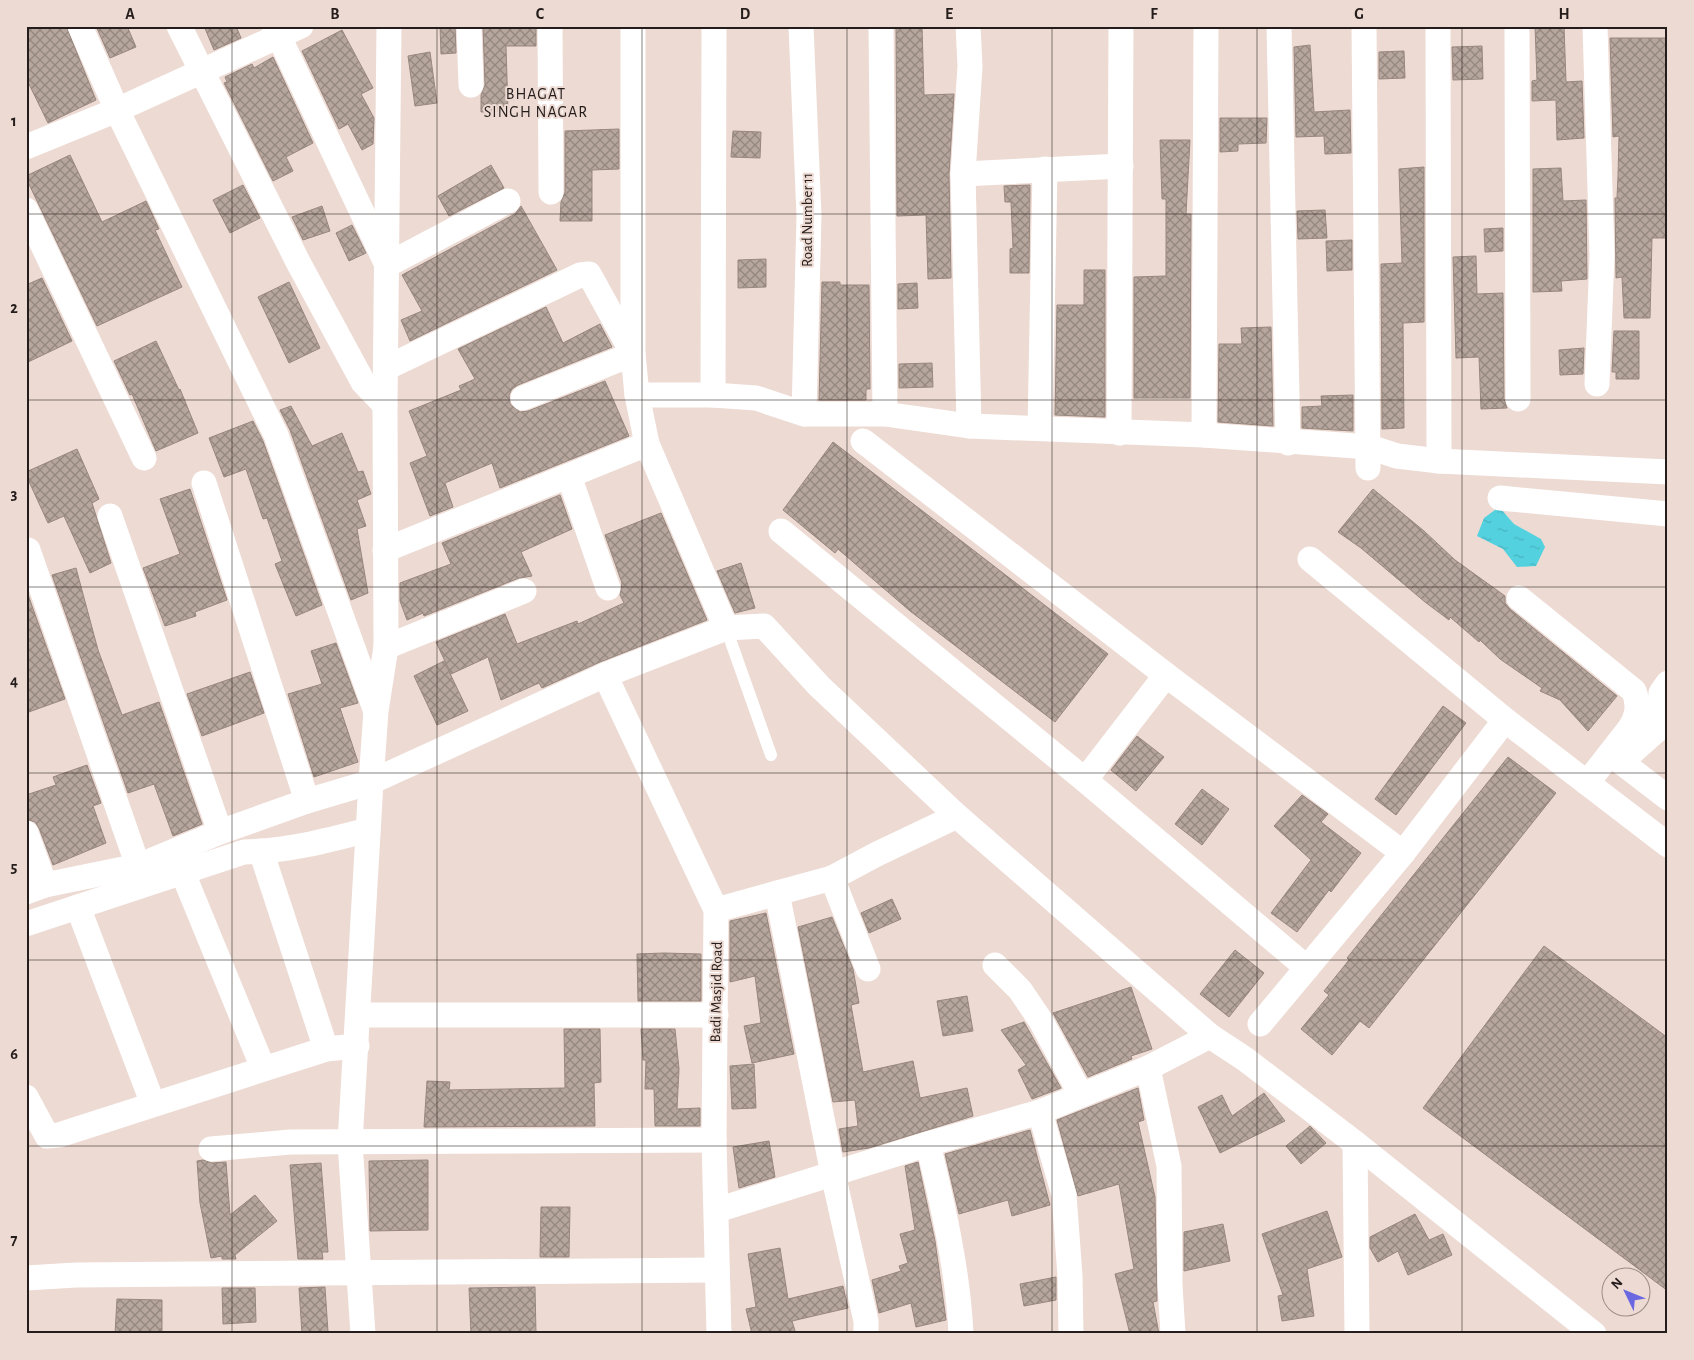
<svg xmlns="http://www.w3.org/2000/svg" width="1694" height="1360" viewBox="0 0 1694 1360" font-family="'Alegreya Sans',sans-serif">
	<defs>
		<pattern id="water-ripples" width="26" height="14" patternUnits="userSpaceOnUse" patternTransform="scale(1.25)"><rect width="26" height="14" fill="#53d1df"/><path d="M2 4q2-2 4 0t4 0M15 11q2-2 4 0t4 0" fill="none" stroke="#48b3bf"/></pattern>
		<pattern id="building-cross-hatch" width="8" height="8" patternUnits="userSpaceOnUse" patternTransform="scale(1.25)"><rect width="8" height="8" fill="#b6a69d"/><path d="M0 0l8 8M0 8l8-8" fill="none" stroke="#94877f"/></pattern>
	</defs>
	<rect width="100%" height="100%" fill="#eddad3"/>
	<polygon fill="url(#water-ripples)" points="1499,507 1514,524 1541,539 1545,547 1536,566 1517,567 1503,549 1477,536 1484,518"/>
	<g fill="url(#building-cross-hatch)" stroke="#97877f">
		<polygon points="26,26 66,26 96,100 48,123 26,78"/>
		<polygon points="96,26 127,26 136,47 110,58"/>
		<polygon points="204,26 236,26 241,38 214,50"/>
		<polygon points="440,26 455,26 456,53 441,54"/>
		<polygon points="483,26 536,26 536,46 506,46 508,111 481,112 481,95 485,85"/>
		<polygon points="896,26 922,26 924,95 954,94 949,174 951,278 928,279 926,215 897,216"/>
		<polygon points="1535,26 1564,26 1566,82 1582,81 1584,138 1557,140 1556,100 1532,101 1532,81 1537,80"/>
		<polygon points="342,30 373,88 361,94 374,118 373,144 362,150 348,124 339,129 302,51"/>
		<polygon points="1610,38 1668,38 1668,238 1652,238 1650,318 1624,318 1622,277 1616,278 1615,198 1617,198 1618,176 1619,136 1613,137"/>
		<polygon points="1310,45 1314,112 1350,110 1351,153 1325,154 1324,136 1296,137 1294,47"/>
		<polygon points="1482,46 1483,79 1453,80 1452,47"/>
		<polygon points="1404,51 1405,78 1379,79 1379,52"/>
		<polygon points="430,52 437,103 415,106 408,56"/>
		<polygon points="273,57 313,143 286,157 293,171 273,181 224,83 227,82 225,77 252,64 254,68"/>
		<polygon points="1220,118 1267,118 1266,143 1238,144 1238,151 1220,152"/>
		<polygon points="619,129 619,169 592,170 592,221 560,221 561,202 565,192 565,131"/>
		<polygon points="733,131 761,132 760,158 731,157"/>
		<polygon points="1160,140 1190,140 1186,214 1191,214 1190,398 1134,398 1134,277 1166,276 1166,199 1162,199"/>
		<polygon points="70,155 102,222 146,201 159,229 155,230 182,287 97,326 26,178 26,176"/>
		<polygon points="491,165 504,188 449,216 438,196"/>
		<polygon points="1424,167 1424,322 1403,323 1404,428 1382,429 1381,264 1402,263 1399,169"/>
		<polygon points="1561,168 1563,201 1586,200 1587,279 1561,281 1562,291 1533,292 1533,169"/>
		<polygon points="243,185 260,218 230,233 213,200"/>
		<polygon points="1030,185 1029,273 1010,273 1010,249 1013,248 1011,202 1005,202 1004,186"/>
		<polygon points="322,206 330,231 303,240 292,217"/>
		<polygon points="521,206 557,270 410,341 401,320 422,311 402,275 515,214"/>
		<polygon points="1325,210 1327,238 1298,239 1297,211"/>
		<polygon points="352,225 366,253 349,261 336,233"/>
		<polygon points="1503,228 1503,251 1485,252 1484,229"/>
		<polygon points="1352,240 1352,270 1327,271 1326,241"/>
		<polygon points="1476,256 1477,294 1503,293 1504,399 1507,408 1481,409 1479,357 1456,358 1453,257"/>
		<polygon points="766,259 766,287 738,288 738,260"/>
		<polygon points="1084,270 1105,270 1105,417 1055,415 1057,305 1084,305"/>
		<polygon points="42,278 72,341 26,363 26,285"/>
		<polygon points="289,282 320,348 289,363 258,297"/>
		<polygon points="822,282 840,282 840,285 869,285 870,389 866,389 866,400 819,400"/>
		<polygon points="917,283 918,308 898,309 898,284"/>
		<polygon points="546,307 563,343 600,324 612,347 518,385 512,389 509,395 510,404 520,412 528,411 605,381 629,436 500,488 492,463 445,483 453,507 430,516 410,463 427,456 409,411 461,390 459,386 475,379 458,349"/>
		<polygon points="1271,327 1273,426 1218,422 1219,344 1242,344 1241,328"/>
		<polygon points="1614,331 1639,331 1639,379 1616,379 1616,372 1612,372"/>
		<polygon points="156,341 179,390 180,389 198,433 156,451 132,394 130,395 114,361"/>
		<polygon points="1584,348 1583,374 1560,375 1559,350"/>
		<polygon points="932,363 933,387 899,388 899,364"/>
		<polygon points="1353,395 1353,431 1302,428 1302,407 1322,406 1321,396"/>
		<polygon points="291,406 312,446 342,433 358,472 363,471 371,494 357,500 366,526 357,529 368,593 351,600 290,430 280,410"/>
		<polygon points="253,421 263,441 322,605 296,616 275,564 282,561 267,518 263,519 246,469 224,477 209,438"/>
		<polygon points="833,442 1108,654 1055,722 910,611 838,549 835,553 783,510"/>
		<polygon points="77,449 99,499 92,503 111,563 90,573 64,516 48,523 26,475 26,472"/>
		<polygon points="190,489 227,600 195,612 196,616 165,626 143,568 180,554 160,499"/>
		<polygon points="1373,489 1424,531 1455,560 1505,596 1505,603 1510,609 1617,696 1588,731 1560,700 1540,691 1542,688 1500,659 1480,640 1479,642 1450,617 1449,620 1425,602 1361,548 1338,532"/>
		<polygon points="560,495 572,529 521,552 532,576 519,578 424,616 423,613 407,620 400,601 400,583 451,564 442,543"/>
		<polygon points="661,513 707,620 600,662 542,688 539,683 501,700 488,657 451,674 436,642 505,614 517,644 577,621 578,624 624,603 620,595 622,583 605,535"/>
		<polygon points="741,563 755,608 735,613 717,571"/>
		<polygon points="76,568 98,650 122,715 159,702 202,824 173,836 154,784 128,793 52,575"/>
		<polygon points="26,589 65,699 26,713"/>
		<polygon points="336,643 358,703 340,708 358,762 314,777 288,694 322,684 311,651"/>
		<polygon points="444,661 468,711 437,725 414,676"/>
		<polygon points="250,672 264,713 202,736 187,694"/>
		<polygon points="1443,706 1466,723 1396,815 1375,799"/>
		<polygon points="1137,736 1164,757 1136,791 1111,770"/>
		<polygon points="1508,757 1556,793 1369,1028 1360,1021 1332,1055 1301,1029 1329,995 1324,991 1349,960 1347,958"/>
		<polygon points="87,765 101,803 93,806 106,843 53,865 39,828 35,822 26,819 26,795 56,785 53,777"/>
		<polygon points="1202,789 1229,809 1202,845 1175,824"/>
		<polygon points="1302,795 1328,814 1321,822 1361,853 1331,892 1329,890 1297,932 1271,913 1311,860 1274,826"/>
		<polygon points="892,899 901,919 869,933 861,913"/>
		<polygon points="766,913 794,1054 752,1063 744,1026 761,1023 755,976 730,982 730,921"/>
		<polygon points="832,917 853,969 859,1003 851,1005 863,1072 913,1061 920,1098 967,1088 973,1116 869,1148 843,1152 839,1129 858,1126 855,1100 833,1102 798,927"/>
		<polygon points="1544,946 1668,1038 1668,1291 1423,1108"/>
		<polygon points="1235,950 1264,973 1229,1017 1200,994"/>
		<polygon points="664,953 701,954 701,1001 638,1001 637,954"/>
		<polygon points="1131,987 1152,1049 1131,1056 1132,1059 1088,1077 1053,1013"/>
		<polygon points="967,996 973,1031 943,1036 937,1001"/>
		<polygon points="1024,1022 1061,1088 1032,1099 1018,1070 1026,1065 1001,1030"/>
		<polygon points="564,1029 600,1029 601,1082 594,1083 595,1126 424,1127 427,1081 450,1082 449,1090 565,1088"/>
		<polygon points="641,1029 675,1029 679,1069 677,1109 700,1108 700,1126 655,1126 654,1089 645,1089 646,1060 643,1060"/>
		<polygon points="754,1064 756,1108 732,1109 730,1066"/>
		<polygon points="1138,1088 1144,1120 1138,1122 1155,1197 1157,1301 1153,1302 1159,1334 1130,1334 1115,1274 1134,1269 1119,1184 1078,1196 1057,1120"/>
		<polygon points="1264,1093 1285,1121 1220,1153 1198,1107 1222,1095 1232,1116"/>
		<polygon points="1310,1126 1326,1143 1301,1164 1286,1146"/>
		<polygon points="1030,1130 1050,1205 1012,1216 1008,1200 959,1214 945,1154"/>
		<polygon points="769,1141 775,1177 739,1188 733,1147"/>
		<polygon points="203,1160 212,1163 226,1162 230,1215 255,1195 277,1221 235,1255 236,1259 222,1259 222,1256 211,1258 200,1203 197,1161"/>
		<polygon points="428,1160 428,1230 370,1231 369,1161"/>
		<polygon points="918,1162 935,1241 946,1320 916,1327 911,1303 879,1313 872,1280 901,1271 899,1266 908,1263 900,1234 915,1230 905,1166"/>
		<polygon points="321,1163 328,1252 322,1252 323,1259 298,1259 290,1165"/>
		<polygon points="541,1207 570,1207 569,1257 540,1257"/>
		<polygon points="1327,1211 1342,1257 1307,1269 1314,1316 1282,1321 1278,1296 1283,1295 1262,1234"/>
		<polygon points="1415,1214 1429,1240 1443,1234 1452,1255 1408,1275 1398,1251 1378,1262 1370,1248 1370,1237"/>
		<polygon points="1223,1224 1230,1261 1184,1271 1184,1232"/>
		<polygon points="780,1248 788,1299 843,1286 848,1308 792,1321 796,1334 752,1334 746,1309 756,1307 748,1254"/>
		<polygon points="1056,1277 1056,1300 1024,1306 1020,1284"/>
		<polygon points="325,1287 328,1332 302,1334 299,1288"/>
		<polygon points="535,1287 536,1334 471,1334 469,1288"/>
		<polygon points="222,1288 255,1288 256,1322 223,1324"/>
		<polygon points="117,1299 162,1300 162,1334 115,1334"/>
	</g>
	<g fill="none" stroke-linecap="round" stroke-linejoin="round">
		<polyline stroke="#fff" stroke-width="12" points="726,628 771,755"/>
		<g stroke="#fff" stroke-width="25">
			<polyline points="80,26 117,110 276,435 375,709"/>
			<polyline points="179,26 298,262 363,382 385,405"/>
			<polyline points="274,26 387,265 508,201"/>
			<polyline points="469,26 471,85"/>
			<polyline points="550,26 551,192"/>
			<polyline points="801,26 809,216 804,414"/>
			<polyline points="881,26 885,414"/>
			<polyline points="968,26 970,66 963,174 969,426"/>
			<polyline points="1279,26 1288,443"/>
			<polyline points="1364,26 1368,468"/>
			<polyline points="1438,26 1439,461"/>
			<polyline points="1517,26 1518,399"/>
			<polyline points="1595,26 1602,255 1597,384"/>
			<polyline points="26,147 117,110 301,26"/>
			<polyline points="963,174 1121,166"/>
			<polyline points="26,210 144,458"/>
			<polyline points="633,354 633,26"/>
			<polyline points="386,368 580,275 589,274 632,352"/>
			<polyline points="713,395 714,26"/>
			<polyline points="523,398 633,354 637,395"/>
			<polyline points="1040,428 1045,169"/>
			<polyline points="1119,433 1121,26"/>
			<polyline points="1204,435 1206,26"/>
			<polyline points="863,441 1166,675"/>
			<polyline points="569,476 608,588"/>
			<polyline points="204,483 307,801"/>
			<polyline points="1500,498 1668,514"/>
			<polyline points="110,516 220,832"/>
			<polyline points="781,531 1085,780 1307,968"/>
			<polyline points="28,550 138,866"/>
			<polyline points="385,550 647,444"/>
			<polyline points="1310,559 1505,720"/>
			<path d="M1519 598 1634 691C1639 705 1638 715 1630 728L1587 783"/>
			<polyline points="726,628 764,626 819,686 957,816 1210,1036"/>
			<polyline points="386,647 524,591"/>
			<polyline points="605,675 716,910 714,1140 719,1334"/>
			<polyline points="1668,683 1661,693 1657,730 1621,762 1668,798"/>
			<polyline points="1085,780 1166,675 1403,853"/>
			<polyline points="26,833 45,885"/>
			<polyline points="261,851 326,1049"/>
			<polyline points="182,871 263,1068"/>
			<polyline points="832,878 868,969"/>
			<polyline points="26,892 45,885 138,866 220,832 307,801 371,782 605,675 726,628 647,444 637,395 713,395 756,398 804,414 885,414 969,426 1204,435 1369,447 1397,456 1439,461 1668,472"/>
			<polyline points="777,893 833,1174 866,1321 866,1334"/>
			<polyline points="78,907 153,1104"/>
			<polyline points="716,910 832,878 877,854 957,816"/>
			<path d="M26 924 244 852C288 851 326 841 368 830"/>
			<polyline points="995,965 1020,990 1041,1021 1081,1095"/>
			<polyline points="359,1015 716,1015"/>
			<polyline points="1260,1024 1403,853 1505,720 1668,845"/>
			<polyline points="1148,1068 1210,1036 1245,1059 1355,1143 1594,1334"/>
			<polyline points="26,1097 47,1136 59,1135 326,1049 357,1046"/>
			<polyline points="1040,1112 1064,1195 1070,1276 1071,1334"/>
			<polyline points="1355,1143 1357,1334"/>
			<path d="M928 1144C943 1206 958 1270 961 1334"/>
			<polyline points="211,1149 290,1142 714,1140"/>
			<polyline points="717,1210 928,1144 1040,1112 1148,1068 1169,1166 1170,1285 1173,1334"/>
			<polyline points="26,1278 76,1275 717,1270"/>
			<polyline points="363,1334 350,1143 371,782 376,711 386,647 385,405 389,26"/>
		</g>
	</g>
	<path fill="none" stroke="#241d1b" stroke-width="1" stroke-opacity="0.55" d="M232 26V1334M437 26V1334M642 26V1334M847 26V1334M1052 26V1334M1257 26V1334M1462 26V1334M26 214H1668M26 400H1668M26 587H1668M26 773H1668M26 960H1668M26 1146H1668"/>
	<g text-anchor="middle" stroke-width="4" stroke-linejoin="round" paint-order="stroke">
		<g font-size="15" fill="#241d1b" stroke="#eddad3">
			<text transform="translate(807 220) rotate(-90)" y="5">Road Number 11</text>
			<text transform="translate(716 992) rotate(-89)" y="5">Badi Masjid Road</text>
		</g>
		<g font-size="16" letter-spacing="1" fill="#241d1b" stroke="#eddad3">
			<text x="536" y="99">BHAGAT<tspan x="536" dy="18">SINGH NAGAR</tspan></text>
		</g>
	</g>
	<rect width="1694" height="1360" fill="none" stroke="#eddad3" stroke-width="55"/>
	<g transform="translate(1626 1292) rotate(313)"><circle r="24" fill="#eddad3" stroke="#9d8e89"/>
	<path d="M0-4L9 19L0 12L-9 19Z" fill="#6b67e0"/>
	<text y="-8" font-size="14" font-weight="bold" text-anchor="middle" fill="#241d1b">N</text>
	</g>
	<rect x="28" y="28" width="1638" height="1304" fill="none" stroke="#241d1b" stroke-width="2"/>
	<g font-size="16" text-anchor="middle" font-weight="bold" fill="#241d1b">
		<text x="130" y="19">A</text>
		<text x="335" y="19">B</text>
		<text x="540" y="19">C</text>
		<text x="745" y="19">D</text>
		<text x="949" y="19">E</text>
		<text x="1154" y="19">F</text>
		<text x="1359" y="19">G</text>
		<text x="1564" y="19">H</text>
		<text x="14" y="126">1</text>
		<text x="14" y="313">2</text>
		<text x="14" y="499">3</text>
		<text x="14" y="686">4</text>
		<text x="14" y="872">5</text>
		<text x="14" y="1059">6</text>
		<text x="14" y="1245">7</text>
	</g>
</svg>
